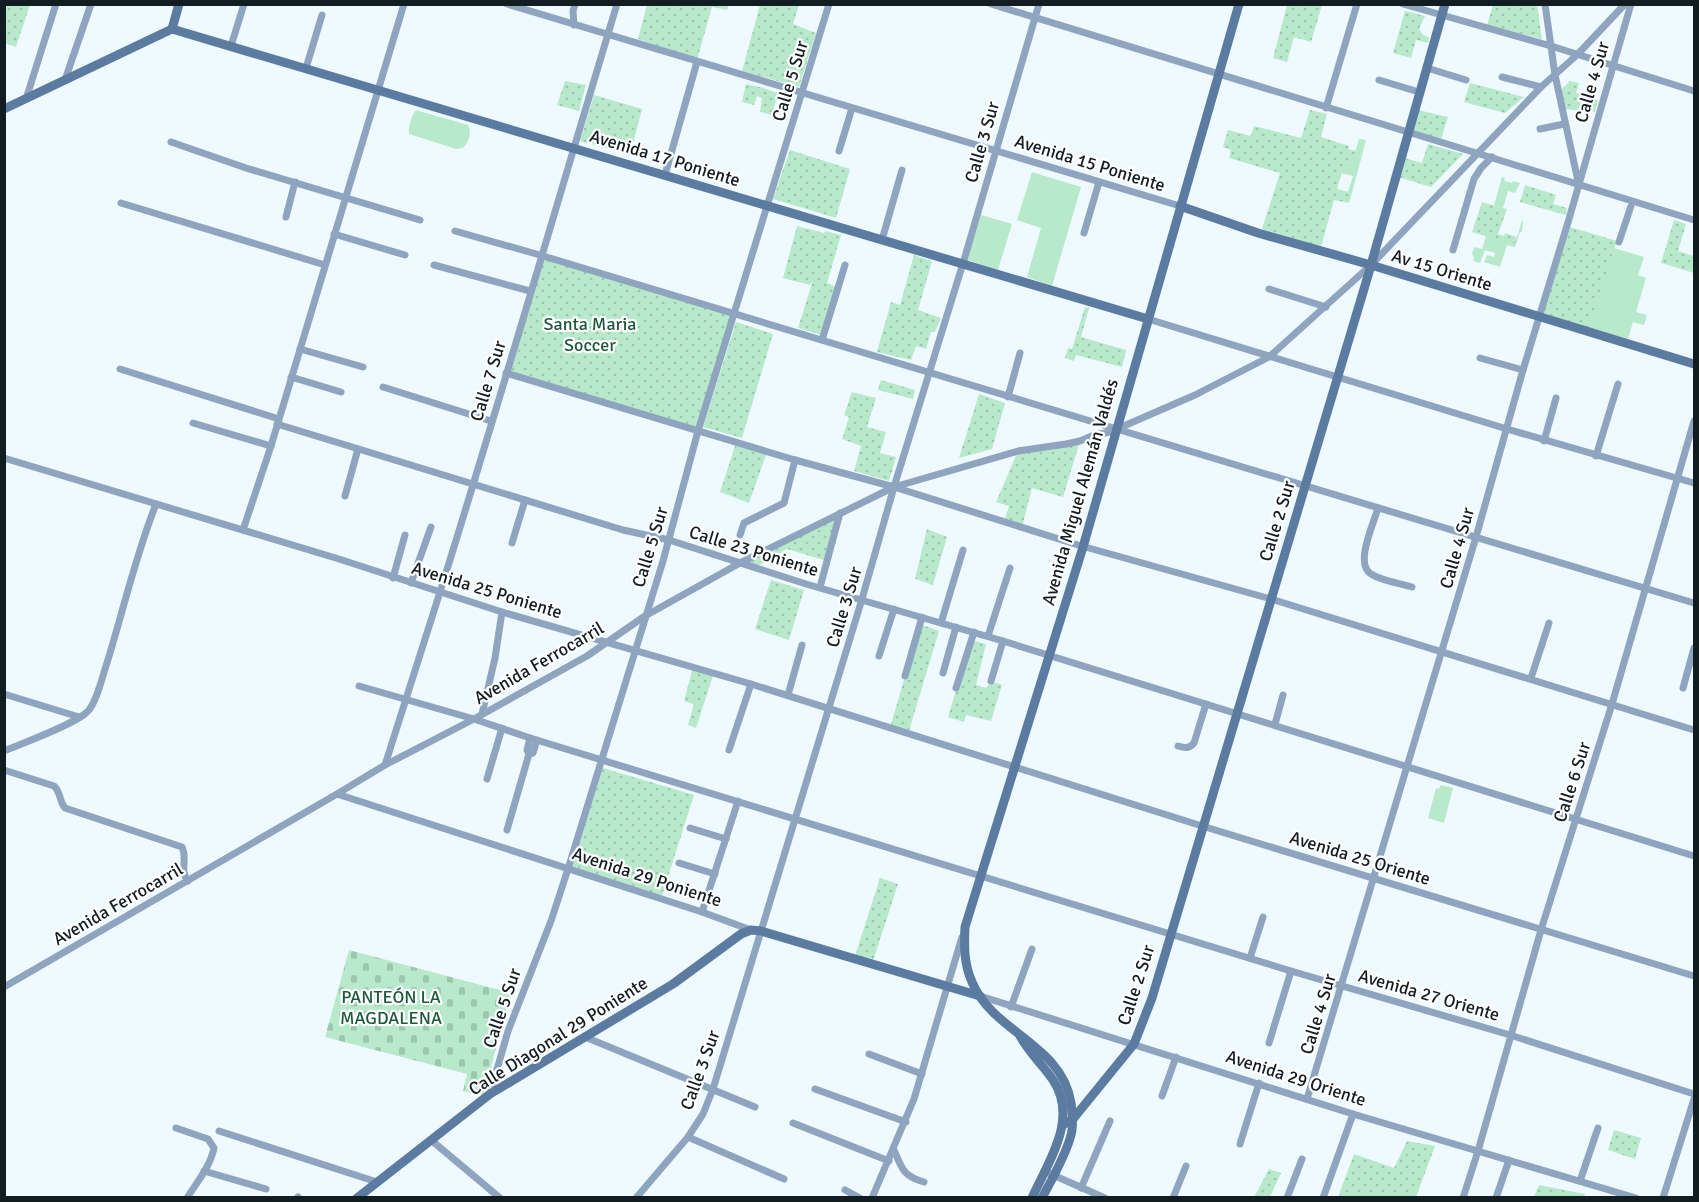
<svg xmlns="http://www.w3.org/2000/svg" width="1699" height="1202" viewBox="0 0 1699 1202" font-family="Signika,sans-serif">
	<defs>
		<pattern id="grass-dots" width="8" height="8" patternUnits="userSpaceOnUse" patternTransform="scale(1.5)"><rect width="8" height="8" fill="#b7e9ca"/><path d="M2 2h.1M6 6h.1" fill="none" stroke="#9cc7ad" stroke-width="1.8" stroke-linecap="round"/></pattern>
		<pattern id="cemetery-stones" width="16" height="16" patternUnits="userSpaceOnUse" patternTransform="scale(1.5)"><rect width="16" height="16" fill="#b7e9ca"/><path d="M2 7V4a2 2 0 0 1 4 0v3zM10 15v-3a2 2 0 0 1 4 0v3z" fill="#9cc7ad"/></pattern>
	</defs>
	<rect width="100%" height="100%" fill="#eefaff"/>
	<g fill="url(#grass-dots)">
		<polygon points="5,5 30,5 16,47 5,43"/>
		<polygon points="647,5 729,5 727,10 712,7 697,60 638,39"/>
		<polygon points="760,5 799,5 793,24 816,33 799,87 742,71"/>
		<polygon points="1287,5 1322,5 1311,42 1294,37 1287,62 1273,58"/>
		<polygon points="1493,5 1537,5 1542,39 1487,25"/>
		<polygon points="1405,11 1425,16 1419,29 1423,35 1429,37 1428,43 1416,40 1411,58 1393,53"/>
		<polygon points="565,81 586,85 579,111 557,105"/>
		<polygon points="1570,81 1579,83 1576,93 1598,100 1595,112 1564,109 1561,90"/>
		<polygon points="1470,83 1524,97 1505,113 1464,102"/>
		<polygon points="746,84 763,88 762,90 763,88 778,93 772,115 760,112 762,98 757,96 754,105 742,102"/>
		<polygon points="594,95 642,109 630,155 580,141"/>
		<polygon points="1310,110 1327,114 1321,137 1349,146 1348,149 1356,151 1352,163 1345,161 1337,189 1352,193 1349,203 1334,200 1321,247 1262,229 1280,173 1229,158 1231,150 1223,147 1228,130 1251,136 1254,126 1301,138"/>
		<polygon points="1418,110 1448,117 1441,139 1412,130"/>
		<polygon points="1428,144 1463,154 1431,187 1398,177 1404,158 1422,163"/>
		<polygon points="790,150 850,169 836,218 773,199"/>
		<polygon points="1525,185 1556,195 1553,204 1567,208 1566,215 1520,202"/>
		<polygon points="1482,202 1507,209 1498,234 1504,236 1505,233 1517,237 1515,245 1472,232"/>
		<polygon points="1674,220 1686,224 1678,251 1694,256 1694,273 1661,263"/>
		<polygon points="797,226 824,233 825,231 841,235 827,283 837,287 822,335 798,328 813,280 810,285 783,278"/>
		<polygon points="1570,227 1617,241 1589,328 1543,313"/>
		<polygon points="541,255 734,314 698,431 506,373"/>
		<polygon points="914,255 932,261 918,310 941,318 935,332 931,332 926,349 916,346 911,360 877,352 891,302 900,305"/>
		<polygon points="1085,307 1089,308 1081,337 1126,350 1122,367 1076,355 1074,361 1065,358 1068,348 1072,349"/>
		<polygon points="736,322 773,334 742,438 703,427"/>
		<polygon points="881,380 915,390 913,399 878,390"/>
		<polygon points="852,392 876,398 867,427 886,432 880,453 896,457 889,481 854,471 861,446 842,439 849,417 844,415"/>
		<polygon points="979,394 1005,403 992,449 959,458"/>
		<polygon points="1080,441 1063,497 1032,488 1022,527 1004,522 1009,506 996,502 1018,451"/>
		<polygon points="736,443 767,452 749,503 720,492"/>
		<polygon points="840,513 827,561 787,549 756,567 740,563"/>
		<polygon points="927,529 947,537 933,585 915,579"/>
		<polygon points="771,580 804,590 789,640 755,629"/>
		<polygon points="920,624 939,631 908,734 890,728"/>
		<polygon points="971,640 986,644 976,685 987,688 991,681 1002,685 991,721 966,715 964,722 948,717"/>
		<polygon points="693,667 714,673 696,728 688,725 694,704 684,701"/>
		<polygon points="603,768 694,795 661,899 571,870"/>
		<polygon points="880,878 898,884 872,964 854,959"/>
		<polygon points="1614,1130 1641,1138 1635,1159 1608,1150"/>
		<polygon points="1407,1141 1435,1146 1416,1197 1338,1197 1354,1154 1394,1168"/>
		<polygon points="1269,1169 1281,1173 1270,1197 1254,1197"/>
		<polygon points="1539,1185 1585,1194 1584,1197 1534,1197"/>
	</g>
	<polygon fill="url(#cemetery-stones)" points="349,950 511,993 483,1096 463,1091 467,1074 325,1037"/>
	<g fill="#b7e9ca">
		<path d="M416 110 468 125C472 134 469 141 463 148L456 149 409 134C408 126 411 117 416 110Z"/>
		<polygon points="1359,139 1366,140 1352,193 1348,192 1353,176 1341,173 1345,161 1352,163"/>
		<polygon points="1032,172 1081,187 1052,286 1027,277 1041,228 1017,220"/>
		<polygon points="1502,177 1505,178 1504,181 1512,183 1513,181 1520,183 1515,193 1508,191 1503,208 1494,205"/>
		<polygon points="981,215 1012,224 998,270 967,260"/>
		<polygon points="1522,220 1523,221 1522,232 1520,232 1515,247 1507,245 1500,267 1484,262 1487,255 1494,257 1495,253 1485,250 1480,263 1473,261 1474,257 1472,254 1474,247 1482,249 1486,236 1515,244"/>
		<polygon points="1614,248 1644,257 1638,275 1646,278 1636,312 1647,315 1644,325 1633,322 1628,339 1589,328"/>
		<polygon points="1441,785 1453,788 1444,823 1428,818 1436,788 1439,789"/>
	</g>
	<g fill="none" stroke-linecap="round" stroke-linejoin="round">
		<g stroke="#8ea4bf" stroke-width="7">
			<polyline points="507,4 1180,206"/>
			<path d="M991 4C1225 78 1460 147 1694 220"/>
			<polyline points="1403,4 1551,46 1694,91"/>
			<polyline points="1545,4 1555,75 1578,181"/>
			<polyline points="574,25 573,11 575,4"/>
			<polyline points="231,46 244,4"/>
			<polyline points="306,68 322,15"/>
			<polyline points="1427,68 1466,80"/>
			<polyline points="1502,77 1541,87"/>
			<polyline points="65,80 91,4"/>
			<polyline points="1379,80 1419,92"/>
			<polyline points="26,99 56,4"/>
			<polyline points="1326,108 1357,4"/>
			<polyline points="1540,129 1564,124"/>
			<polyline points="171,142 246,168 420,220"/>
			<polyline points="839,151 852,108"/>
			<polyline points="665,175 697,62"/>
			<polyline points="121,203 325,265"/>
			<polyline points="286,217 295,182"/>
			<polyline points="455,231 533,253 1694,603"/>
			<polyline points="1084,233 1099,182"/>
			<polyline points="334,234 405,255"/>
			<polyline points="882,240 902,170"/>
			<polyline points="1619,242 1631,206"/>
			<polyline points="1453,250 1474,179 1481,168 1492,157"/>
			<polyline points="434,265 530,291"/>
			<polyline points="1269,289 1326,307"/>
			<polyline points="1148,319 1507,429 1694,483"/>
			<polyline points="822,340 845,265"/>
			<polyline points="300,349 363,367"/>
			<polyline points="1480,358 1523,370"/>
			<polyline points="120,369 279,419"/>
			<polyline points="506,373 795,460 894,487 1078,545 1271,599 1694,730"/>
			<polyline points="291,377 341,392"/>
			<polyline points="383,387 491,421"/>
			<polyline points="1008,397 1020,353"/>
			<polyline points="193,423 271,446"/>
			<polyline points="277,424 623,530 669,540 806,584 1003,641 1694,856"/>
			<polyline points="1544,441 1556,398"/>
			<polyline points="1596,456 1618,384"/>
			<polyline points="4,458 339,559 502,612 751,684 1202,826 1694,976"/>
			<polyline points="345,496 358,449"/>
			<path d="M1378 508C1374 523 1354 564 1371 574 1382 581 1399 583 1412 587"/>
			<polyline points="243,530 271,446 404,4"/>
			<polyline points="740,535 744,523 784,503 795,460"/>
			<polyline points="512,543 525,500"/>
			<polyline points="393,578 405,535"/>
			<polyline points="411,583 431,527"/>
			<polyline points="820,587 840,513"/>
			<polyline points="941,623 963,550"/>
			<polyline points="988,636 1010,568"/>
			<polyline points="879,656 894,609"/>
			<polyline points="943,673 956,627"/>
			<polyline points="905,676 922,617"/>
			<polyline points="1531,678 1549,623"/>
			<polyline points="991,681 1003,641"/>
			<polyline points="359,686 474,719 530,738 1291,971 1510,1035 1694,1094"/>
			<polyline points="956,688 974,632"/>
			<polyline points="1683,688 1694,648"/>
			<polyline points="4,694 79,717"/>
			<polyline points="788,695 802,645"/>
			<polyline points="482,714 495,658 502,612"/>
			<polyline points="1275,724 1283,695"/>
			<path d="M1178 746C1185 748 1189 749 1194 743L1206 704"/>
			<polyline points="729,750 751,684"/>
			<path d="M4 751C23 743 75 724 87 712 96 704 102 678 106 666 123 612 135 557 156 504"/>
			<polyline points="529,754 527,750 530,738"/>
			<path d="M385 765C403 707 422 650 440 592 501 397 558 200 617 4"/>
			<path d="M4 770 54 786C61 792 59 801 65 808L182 847C188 859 179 870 188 881"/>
			<polyline points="487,779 502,728"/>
			<polyline points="337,794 702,912 751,930"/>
			<polyline points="690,828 726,839"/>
			<polyline points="507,830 529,754 533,753 537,740"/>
			<polyline points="679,863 715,874"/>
			<polyline points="702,912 738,801"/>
			<polyline points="1250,958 1263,917"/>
			<polyline points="4,987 337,794 385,765 474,719 587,656 645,616 740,563 894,487 1018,451 1066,444 1080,441 1094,435 1110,432 1195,395 1269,357 1371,265 1541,87 1577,55 1625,4"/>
			<polyline points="980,996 1353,1114 1636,1198"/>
			<polyline points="1011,1007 1032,949"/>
			<polyline points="585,1037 755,1107"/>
			<polyline points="1269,1043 1291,971"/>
			<polyline points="869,1054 922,1074"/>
			<polyline points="815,1089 906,1122"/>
			<polyline points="490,1094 508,1031 551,921 568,869 663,561 698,431 829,4"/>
			<polyline points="1162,1096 1176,1057"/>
			<polyline points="1307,1099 1476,537 1523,370 1569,219 1631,4"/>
			<polyline points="793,1123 889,1161"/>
			<path d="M176 1128 208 1139 214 1148C210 1167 197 1182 187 1198"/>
			<polyline points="219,1131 377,1182"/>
			<polyline points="688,1137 784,1179"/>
			<polyline points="431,1140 500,1198"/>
			<polyline points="1240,1144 1259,1083"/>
			<path d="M894 1150C902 1169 903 1176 924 1182"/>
			<polyline points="204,1171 266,1189"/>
			<polyline points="1044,1171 1105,1198"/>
			<polyline points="1580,1181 1598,1128"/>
			<polyline points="1081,1188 1110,1121"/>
			<polyline points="845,1190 860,1198"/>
			<polyline points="298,1197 299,1198"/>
			<polyline points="636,1198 688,1137 703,1114 713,1089 862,599 894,487 964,260 1039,4"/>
			<polyline points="872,1198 914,1099 962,937"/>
			<polyline points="1173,1198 1186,1166"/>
			<polyline points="1287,1198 1302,1159"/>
			<polyline points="1323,1198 1353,1114"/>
			<polyline points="1463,1198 1478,1151 1541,930 1612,704 1694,421"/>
			<polyline points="1496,1198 1509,1160"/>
			<polyline points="1663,1198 1694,1099"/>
		</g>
		<g stroke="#5b7ba1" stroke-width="9">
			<polyline points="172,29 1148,319"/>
			<polyline points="172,29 179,4"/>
			<polyline points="4,109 172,29"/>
			<polyline points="1180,206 1258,233 1371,265 1694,364"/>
			<path d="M1020 1036C1029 1053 1043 1065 1053 1080 1079 1119 1048 1162 1032 1198"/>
			<polyline points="1063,1125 1073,1119 1134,1044 1152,998 1367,279 1445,4"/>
			<polyline points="357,1198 490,1094 673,984 741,934 751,930 761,931 980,996"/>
			<path d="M1042 1198C1052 1179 1066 1155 1071 1135 1074 1125 1072 1113 1071 1103 1062 1044 993 1033 972 982 964 964 964 947 965 927L1083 547 1239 4"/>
		</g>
	</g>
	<g text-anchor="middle" stroke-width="4.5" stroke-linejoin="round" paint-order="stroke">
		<g font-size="18" fill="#121d21" stroke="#fff">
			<text transform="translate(790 81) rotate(-73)" y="6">Calle 5 Sur</text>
			<text transform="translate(1592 82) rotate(-74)" y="6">Calle 4 Sur</text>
			<text transform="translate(982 142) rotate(-74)" y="6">Calle 3 Sur</text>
			<text transform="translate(665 158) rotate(17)" y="6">Avenida 17 Poniente</text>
			<text transform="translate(1090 163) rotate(17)" y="6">Avenida 15 Poniente</text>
			<text transform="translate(1442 270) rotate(17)" y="6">Av 15 Oriente</text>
			<text transform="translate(488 381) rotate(-73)" y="6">Calle 7 Sur</text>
			<text transform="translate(1080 492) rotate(-74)" y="6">Avenida Miguel Alemán Valdés</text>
			<text transform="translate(1277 521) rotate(-73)" y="6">Calle 2 Sur</text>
			<text transform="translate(650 547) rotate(-73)" y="6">Calle 5 Sur</text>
			<text transform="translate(1457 548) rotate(-74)" y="6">Calle 4 Sur</text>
			<text transform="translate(754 551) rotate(17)" y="6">Calle 23 Poniente</text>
			<text transform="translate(487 590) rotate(17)" y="6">Avenida 25 Poniente</text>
			<text transform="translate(844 607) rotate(-73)" y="6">Calle 3 Sur</text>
			<text transform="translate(539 663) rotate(-30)" y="6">Avenida Ferrocarril</text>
			<text transform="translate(1572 782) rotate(-72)" y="6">Calle 6 Sur</text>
			<text transform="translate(1360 858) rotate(17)" y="6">Avenida 25 Oriente</text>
			<text transform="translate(647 877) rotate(18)" y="6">Avenida 29 Poniente</text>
			<text transform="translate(118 904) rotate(-30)" y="6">Avenida Ferrocarril</text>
			<text transform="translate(1136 985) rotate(-72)" y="6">Calle 2 Sur</text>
			<text transform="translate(1429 995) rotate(16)" y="6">Avenida 27 Oriente</text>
			<text transform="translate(502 1008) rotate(-71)" y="6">Calle 5 Sur</text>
			<text transform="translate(1318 1014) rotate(-73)" y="6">Calle 4 Sur</text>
			<text transform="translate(558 1036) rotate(-32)" y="6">Calle Diagonal 29 Poniente</text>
			<text transform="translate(700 1070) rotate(-70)" y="6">Calle 3 Sur</text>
			<text transform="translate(1296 1078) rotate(18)" y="6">Avenida 29 Oriente</text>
		</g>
		<g font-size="18" fill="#1e593a" stroke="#fff">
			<text x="590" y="330">Santa Maria<tspan x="590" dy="21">Soccer</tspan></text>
			<text x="391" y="1003">PANTEÓN LA<tspan x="391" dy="21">MAGDALENA</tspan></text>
		</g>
	</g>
	<rect width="1699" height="1202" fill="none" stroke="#121d21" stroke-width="12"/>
</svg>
